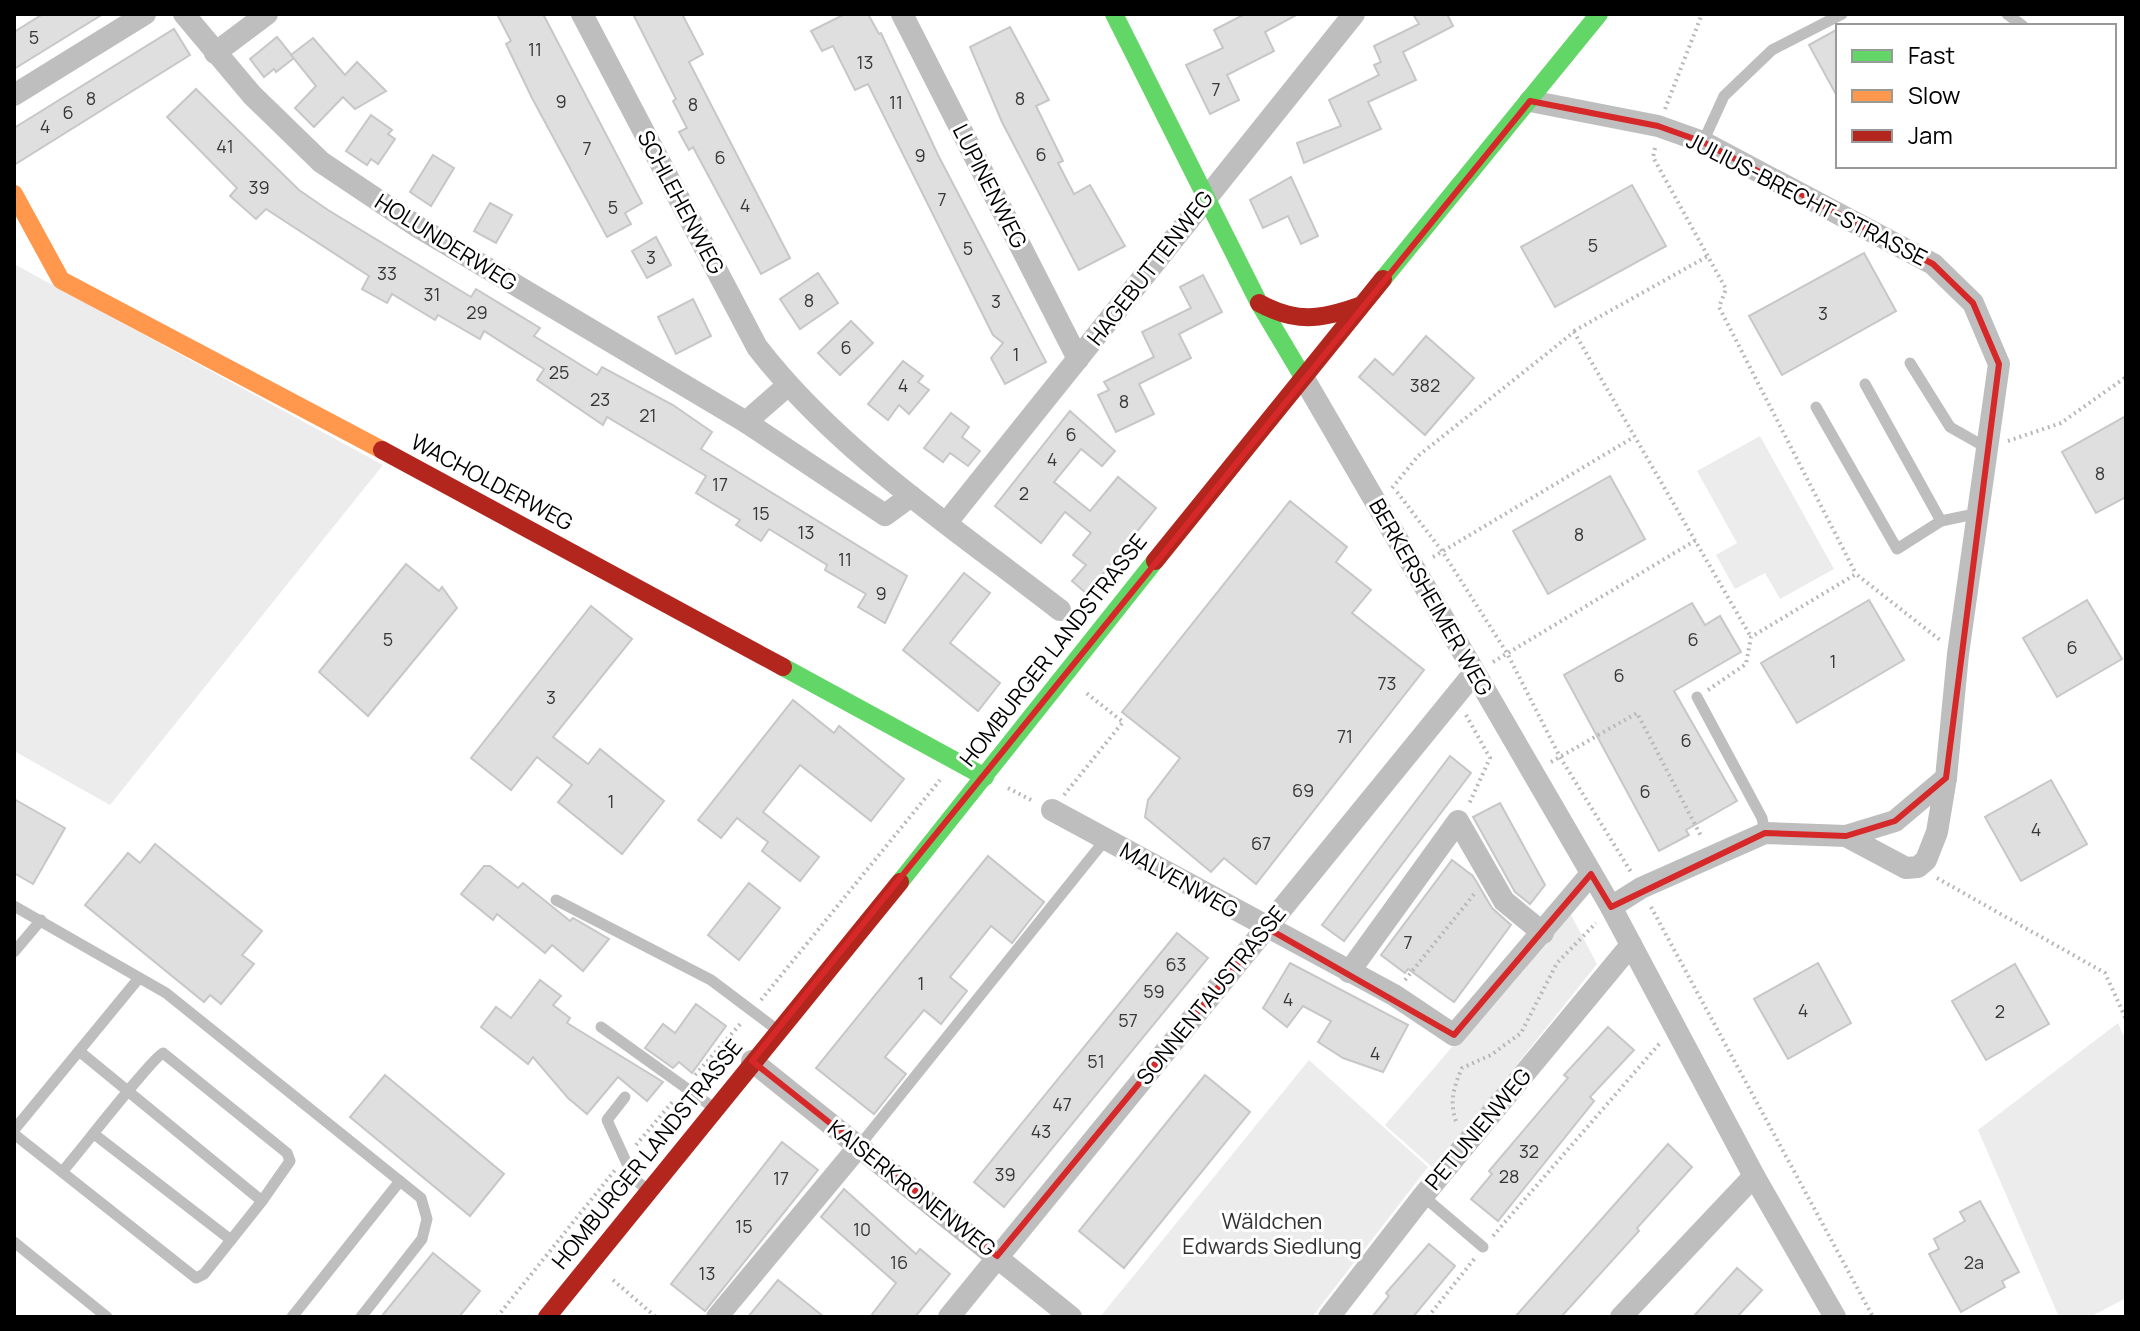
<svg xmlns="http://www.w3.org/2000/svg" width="2140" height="1331" viewBox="0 0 2140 1331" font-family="Manrope,sans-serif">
	<rect width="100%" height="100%" fill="#fff"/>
	<g fill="#ececec">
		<polygon points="14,264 383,465 110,805 14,751"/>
		<polygon points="1760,436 1834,569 1780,599 1765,573 1735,589 1716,555 1737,543 1697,471"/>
		<polygon points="1569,911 1597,964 1434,1169 1385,1125"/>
		<polygon points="2118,1023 2126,1041 2126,1298 2090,1317 2059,1317 1978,1130"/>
		<polygon points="1309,1060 1428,1167 1312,1317 1100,1317"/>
	</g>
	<g fill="#dfdfdf" stroke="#c7c7c7" stroke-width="2">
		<polygon points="43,14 103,14 14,69 14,32"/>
		<polygon points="497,14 543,14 642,203 625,213 631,224 607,237 532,98 506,44 511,41"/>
		<polygon points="633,14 682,14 703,54 689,62 790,258 761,274 693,147 689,150 679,132 687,128 673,101 676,99"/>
		<polygon points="845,14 868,14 879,34 881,33 938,155 1046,362 1005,384 991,358 1003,343 993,335 868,84 855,90 833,46 822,51 811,31"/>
		<polygon points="1245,14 1298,14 1265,32 1274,51 1227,75 1239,100 1210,114 1186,65 1223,48 1214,30"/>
		<polygon points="1413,14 1447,14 1453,26 1403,52 1416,80 1368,102 1381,129 1304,163 1297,143 1341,126 1329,100 1379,75 1374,65 1381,62 1374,46 1419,24"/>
		<polygon points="1010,27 1049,100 1036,106 1063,161 1058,163 1074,194 1090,185 1125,246 1079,270 1002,122 970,47"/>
		<polygon points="174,29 190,55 14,165 14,128"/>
		<polygon points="1838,29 1838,98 1809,45"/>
		<polygon points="277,37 294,58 276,72 274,69 264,77 250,59"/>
		<polygon points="313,38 345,75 357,62 386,91 355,109 343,97 314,127 295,108 316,86 291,55"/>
		<polygon points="196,89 299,190 328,210 471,297 476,289 540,328 534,336 597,375 602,367 673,405 712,432 701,449 907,576 885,623 858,607 866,594 825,570 827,565 769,529 761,541 736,525 740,520 696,493 706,476 607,417 603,425 537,380 544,369 484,331 480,339 438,315 435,320 392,294 387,303 362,289 369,276 266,209 256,219 230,196 237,188 167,117"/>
		<polygon points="371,115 392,130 388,134 395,139 378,164 371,159 367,165 346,151"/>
		<polygon points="433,155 454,168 431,206 410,192"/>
		<polygon points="1291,177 1318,236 1301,244 1288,216 1263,228 1250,200"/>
		<polygon points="1632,185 1666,246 1555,307 1521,247"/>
		<polygon points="490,203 512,215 496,243 474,231"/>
		<polygon points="656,237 671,265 647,278 632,251"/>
		<polygon points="1864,253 1896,311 1782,375 1749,316"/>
		<polygon points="818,273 838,303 800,329 780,299"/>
		<polygon points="1203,275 1222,312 1179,334 1191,358 1139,384 1154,414 1116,432 1098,395 1109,390 1104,382 1154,357 1142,332 1191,308 1180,287"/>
		<polygon points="693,299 711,336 676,354 658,317"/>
		<polygon points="851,321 873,343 840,375 818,353"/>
		<polygon points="1426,336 1474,378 1425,435 1359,377 1375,359 1393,375"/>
		<polygon points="903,361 923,376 918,382 929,390 909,414 899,405 888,420 868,404"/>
		<polygon points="1070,411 1115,451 1102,466 1081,449 1054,482 1090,511 1118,477 1156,508 1087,594 1072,581 1086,565 1073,555 1091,533 1065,512 1041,543 995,506"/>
		<polygon points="951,413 969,427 962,437 980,451 968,466 950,453 943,462 924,448"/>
		<polygon points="2126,416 2126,497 2096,513 2062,452"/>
		<polygon points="1610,476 1645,539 1548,594 1513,531"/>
		<polygon points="1290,501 1347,547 1336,562 1371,590 1352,613 1424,670 1256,884 1224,858 1211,872 1145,817 1148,800 1180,758 1122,712"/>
		<polygon points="406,564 439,591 442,587 457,608 368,716 319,672"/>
		<polygon points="964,573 990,593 950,643 1000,683 978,711 903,650"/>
		<polygon points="1869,600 1904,660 1797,723 1761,663"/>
		<polygon points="2087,600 2122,659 2057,697 2023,638"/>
		<polygon points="1692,603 1705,625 1720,616 1741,652 1674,691 1737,801 1686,830 1689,835 1659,851 1564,675"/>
		<polygon points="591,606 632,639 553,737 588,764 600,749 664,801 622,854 558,802 572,785 537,757 511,790 471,758"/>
		<polygon points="793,700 834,733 839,726 904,779 871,821 800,765 763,812 819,857 800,881 762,851 768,842 737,818 721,838 698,820"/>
		<polygon points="1450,756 1471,773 1344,941 1322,925"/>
		<polygon points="2051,780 2087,844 2021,881 1985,817"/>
		<polygon points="14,799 65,828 33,884 14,873"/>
		<polygon points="1500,803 1545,885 1530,904 1515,892 1473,817"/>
		<polygon points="155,844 262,931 242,955 254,964 221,1004 210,995 204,1002 85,905 128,853 140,863"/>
		<polygon points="988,856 1044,902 1012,943 991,926 950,977 967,991 941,1024 924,1010 885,1057 906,1074 874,1114 816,1068"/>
		<polygon points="1452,860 1473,876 1492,908 1511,925 1454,1002 1408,969 1405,973 1381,955"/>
		<polygon points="484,866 490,866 518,888 523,883 570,921 573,918 609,939 583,971 552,945 545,953 497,914 493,920 461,894"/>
		<polygon points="749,883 780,908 739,960 708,935"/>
		<polygon points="1177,933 1208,958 1004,1207 974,1182"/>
		<polygon points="1290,963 1408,1025 1383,1072 1343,1058 1318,1042 1331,1021 1303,1006 1287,1027 1263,1008"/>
		<polygon points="1818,963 1851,1023 1788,1059 1754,999"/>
		<polygon points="2015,964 2049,1024 1986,1060 1952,1001"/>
		<polygon points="540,980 561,996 553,1005 570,1018 567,1023 663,1082 647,1101 618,1077 587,1114 568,1098 533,1057 528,1064 481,1027 496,1007 511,1018"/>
		<polygon points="696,1004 726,1026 692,1073 679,1062 673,1068 645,1048 663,1024 675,1033"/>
		<polygon points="1608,1027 1634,1050 1590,1097 1594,1101 1498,1221 1471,1199 1492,1174 1489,1171 1568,1078 1564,1075"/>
		<polygon points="385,1075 504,1174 470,1216 350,1117"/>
		<polygon points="1205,1075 1250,1112 1124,1268 1079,1231"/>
		<polygon points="782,1142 818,1170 705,1311 671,1284"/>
		<polygon points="1668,1144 1692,1167 1637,1228 1639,1231 1561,1317 1515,1317"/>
		<polygon points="844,1189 916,1254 920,1249 950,1274 915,1317 870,1317 896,1283 821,1217"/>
		<polygon points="1980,1201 2019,1272 2002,1281 2005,1287 1961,1312 1929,1254 1939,1249 1934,1239 1965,1221 1960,1212"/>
		<polygon points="1429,1244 1455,1266 1413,1317 1372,1317 1389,1296 1386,1293"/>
		<polygon points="433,1253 480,1291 459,1317 381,1317"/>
		<polygon points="1737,1268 1762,1290 1737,1317 1693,1317"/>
		<polygon points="778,1280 824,1317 748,1317"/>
	</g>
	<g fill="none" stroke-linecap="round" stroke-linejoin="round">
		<g stroke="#b9b9b9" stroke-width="4" stroke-dasharray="2 4" stroke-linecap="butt">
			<polyline points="1665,109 1702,14"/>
			<polyline points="1655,148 1653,157 1726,289 1719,307 1856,574"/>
			<polyline points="1574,331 1708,256"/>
			<polyline points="2008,441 2061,423 2126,377"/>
			<polyline points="1392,488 1418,456 1574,332 1751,637"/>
			<polyline points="1397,492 1442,551 1507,653 1560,757 1631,872"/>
			<polyline points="1433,557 1634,437"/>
			<polyline points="1493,662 1696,540"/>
			<polyline points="1708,690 1746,664 1751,637 1856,574 1940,640"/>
			<polyline points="1466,715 1490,758 1469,804"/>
			<polyline points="1551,762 1637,713 1702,838"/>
			<polyline points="1008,788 1033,801"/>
			<polyline points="1064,795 1123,722 1085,692"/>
			<polyline points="1937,878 2105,973 2126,1019"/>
			<polyline points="1651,907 1873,1317"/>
			<polyline points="1405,980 1475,893"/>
			<polyline points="761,1000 940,780"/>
			<polyline points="695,1075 742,1022"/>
			<path d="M1456 1121C1449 1102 1454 1086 1462 1068L1491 1055 1521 1033 1557 963 1596 923"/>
			<polyline points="636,1145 674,1100"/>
			<polyline points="1493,1236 1660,1043"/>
			<polyline points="613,1280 656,1317"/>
			<polyline points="497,1317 615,1170"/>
			<polyline points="1428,1317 1475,1258"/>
		</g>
		<g stroke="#bebebe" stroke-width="11">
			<polyline points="2007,14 2023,26"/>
			<polyline points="1703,142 1724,96 1772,50 1842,14"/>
			<polyline points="1910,363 1950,427 1987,448"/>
			<polyline points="1865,384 1941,521 1979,513"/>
			<polyline points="1816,407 1897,549 1941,521"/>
			<polyline points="1697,697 1762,818 1765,833"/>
			<polyline points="556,900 711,980 776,1029"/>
			<polyline points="14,906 166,993 421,1198 427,1219 422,1239 361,1317"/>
			<polyline points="14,952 41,920"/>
			<polyline points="601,1027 714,1108"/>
			<polyline points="625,1097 607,1120 634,1179 648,1190"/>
			<polyline points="14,1130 139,978"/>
			<polyline points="14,1134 196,1278 204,1274 262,1201"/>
			<polyline points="94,1134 231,1240"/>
			<polyline points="860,1145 1105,840"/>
			<path d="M62 1172C77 1155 153 1057 163 1053L287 1153 290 1161 262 1201 79 1051"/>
			<polyline points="1423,1196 1483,1247"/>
			<polyline points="14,1242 107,1317"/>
			<polyline points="292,1317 400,1181"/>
		</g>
		<g stroke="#bebebe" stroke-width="22">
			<polyline points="184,14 252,95 321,162 418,227 746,422 787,386"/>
			<path d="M582 14 757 347C838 452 956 529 1060 610"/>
			<polyline points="902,14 1078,359"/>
			<polyline points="215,53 267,14"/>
			<polyline points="14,95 145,14"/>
			<polyline points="1530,101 1658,126 1703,142 1933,264 1973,303 1999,364 1958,654 1946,778 1895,821 1846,836"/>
			<polyline points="1303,377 1611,907 1754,1176 1835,1317"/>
			<polyline points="746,422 885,515 911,496"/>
			<polyline points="947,522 1354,14"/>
			<polyline points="1052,810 1394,995 1454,1035 1591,874"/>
			<polyline points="1611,907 1641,888 1765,833 1846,836 1906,868 1918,867 1926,860 1937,832 1946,778"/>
			<polyline points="1349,972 1458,821 1504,901 1543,933"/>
			<polyline points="752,1061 1071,1317"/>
			<polyline points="717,1317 860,1145"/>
			<polyline points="949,1317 1474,673"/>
			<polyline points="1329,1317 1423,1196 1631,945"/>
			<polyline points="1621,1317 1754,1176"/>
		</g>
		<g stroke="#63d668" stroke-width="18">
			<polyline points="1114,14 1259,303 1303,377"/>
			<polyline points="1383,279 1599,14"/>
			<polyline points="783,667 985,777"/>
			<polyline points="900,882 1155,561"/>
		</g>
		<polyline stroke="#ff974d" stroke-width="18" points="14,194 61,280 382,450"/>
		<g stroke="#b3261e" stroke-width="18">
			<path d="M1259 303C1296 323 1320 320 1359 306"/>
			<polyline points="382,450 783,667"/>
			<polyline points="1155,561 1383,279"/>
			<polyline points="547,1317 900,882"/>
		</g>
	</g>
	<path fill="none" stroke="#d62828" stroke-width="6" stroke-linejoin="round" d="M1530 101 1658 126 1703 142 1933 264 1973 303 1999 364 1946 778 1895 821 1846 836 1765 833 1611 907 1591 874 1454 1035 1267 928 997 1256 752 1061Z"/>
	<g text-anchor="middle" stroke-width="6" stroke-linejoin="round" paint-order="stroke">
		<g font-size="18" fill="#383838">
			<text x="34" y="44">5</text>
			<text x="535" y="56">11</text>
			<text x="865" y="69">13</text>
			<text x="1216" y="96">7</text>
			<text x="91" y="105">8</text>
			<text x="1020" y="105">8</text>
			<text x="561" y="108">9</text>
			<text x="896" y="109">11</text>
			<text x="693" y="111">8</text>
			<text x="68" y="119">6</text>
			<text x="45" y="133">4</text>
			<text x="225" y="153">41</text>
			<text x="587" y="155">7</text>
			<text x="1041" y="161">6</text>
			<text x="920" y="162">9</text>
			<text x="720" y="164">6</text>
			<text x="259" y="194">39</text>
			<text x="942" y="206">7</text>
			<text x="745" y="212">4</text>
			<text x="613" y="214">5</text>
			<text x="1593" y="252">5</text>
			<text x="968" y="255">5</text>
			<text x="651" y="264">3</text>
			<text x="387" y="280">33</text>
			<text x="432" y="301">31</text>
			<text x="809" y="307">8</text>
			<text x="996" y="308">3</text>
			<text x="477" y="319">29</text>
			<text x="1823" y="320">3</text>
			<text x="846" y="354">6</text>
			<text x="1016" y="361">1</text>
			<text x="559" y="379">25</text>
			<text x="903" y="392">4</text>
			<text x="1425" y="392">382</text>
			<text x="600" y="406">23</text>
			<text x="1124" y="408">8</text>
			<text x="648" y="422">21</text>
			<text x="1071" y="441">6</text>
			<text x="1052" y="466">4</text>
			<text x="2100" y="480">8</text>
			<text x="720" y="491">17</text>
			<text x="1024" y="500">2</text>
			<text x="761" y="520">15</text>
			<text x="806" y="539">13</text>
			<text x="1579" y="541">8</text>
			<text x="845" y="566">11</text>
			<text x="881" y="600">9</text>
			<text x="388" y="646">5</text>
			<text x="1693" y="646">6</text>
			<text x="2072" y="654">6</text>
			<text x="1833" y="668">1</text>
			<text x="1619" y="682">6</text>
			<text x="1387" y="690">73</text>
			<text x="551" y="704">3</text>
			<text x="1345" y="743">71</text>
			<text x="1686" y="747">6</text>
			<text x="1303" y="797">69</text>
			<text x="1645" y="798">6</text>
			<text x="611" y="808">1</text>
			<text x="2036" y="836">4</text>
			<text x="1261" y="850">67</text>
			<text x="1408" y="949">7</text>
			<text x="1176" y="971">63</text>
			<text x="921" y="990">1</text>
			<text x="1154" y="998">59</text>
			<text x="1288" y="1006">4</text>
			<text x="1803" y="1017">4</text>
			<text x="2000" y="1018">2</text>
			<text x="1128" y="1027">57</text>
			<text x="1375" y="1060">4</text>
			<text x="1096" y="1068">51</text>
			<text x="1062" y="1111">47</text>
			<text x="1041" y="1138">43</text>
			<text x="1529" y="1158">32</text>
			<text x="1005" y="1181">39</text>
			<text x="1509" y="1183">28</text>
			<text x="781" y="1185">17</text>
			<text x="744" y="1233">15</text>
			<text x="862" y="1236">10</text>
			<text x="899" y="1269">16</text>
			<text x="1974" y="1269">2a</text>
			<text x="707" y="1280">13</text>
		</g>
		<g font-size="22" fill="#000" stroke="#fff">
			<text transform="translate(990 186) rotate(63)" y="8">LUPINENWEG</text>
			<text transform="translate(1807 199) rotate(27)" y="8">JULIUS-BRECHT-STRASSE</text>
			<text transform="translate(681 202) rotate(62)" y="8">SCHLEHENWEG</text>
			<text transform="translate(446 242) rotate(32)" y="8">HOLUNDERWEG</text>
			<text transform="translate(1150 268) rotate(-52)" y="8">HAGEBUTTENWEG</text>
			<text transform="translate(492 482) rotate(28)" y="8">WACHOLDERWEG</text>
			<text transform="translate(1431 597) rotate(60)" y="8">BERKERSHEIMER WEG</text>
			<text transform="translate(1053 650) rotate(-52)" y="8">HOMBURGER LANDSTRASSE</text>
			<text transform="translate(1179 880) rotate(29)" y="8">MALVENWEG</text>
			<text transform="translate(1211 995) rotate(-51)" y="8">SONNENTAUSTRASSE</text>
			<text transform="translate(1478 1129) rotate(-50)" y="8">PETUNIENWEG</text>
			<text transform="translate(647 1154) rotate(-51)" y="8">HOMBURGER LANDSTRASSE</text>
			<text transform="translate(912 1188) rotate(38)" y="8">KAISERKRONENWEG</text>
		</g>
		<g font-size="22" fill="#333" stroke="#fff">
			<text x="1272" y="1229">Wäldchen<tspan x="1272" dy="25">Edwards Siedlung</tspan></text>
		</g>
	</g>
	<rect width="2140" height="1331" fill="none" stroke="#000000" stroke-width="32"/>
	<rect x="1836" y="24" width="280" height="144" fill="#ffffff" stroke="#999999" stroke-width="2"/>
	<rect x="1852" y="50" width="40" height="12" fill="#63d668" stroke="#999999" stroke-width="2"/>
	<text x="1908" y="64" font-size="24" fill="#000000">Fast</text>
	<rect x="1852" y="90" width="40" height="12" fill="#ff974d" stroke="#999999" stroke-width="2"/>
	<text x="1908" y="104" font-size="24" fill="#000000">Slow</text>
	<rect x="1852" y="130" width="40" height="12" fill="#b3261e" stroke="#999999" stroke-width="2"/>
	<text x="1908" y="144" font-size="24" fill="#000000">Jam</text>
</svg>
